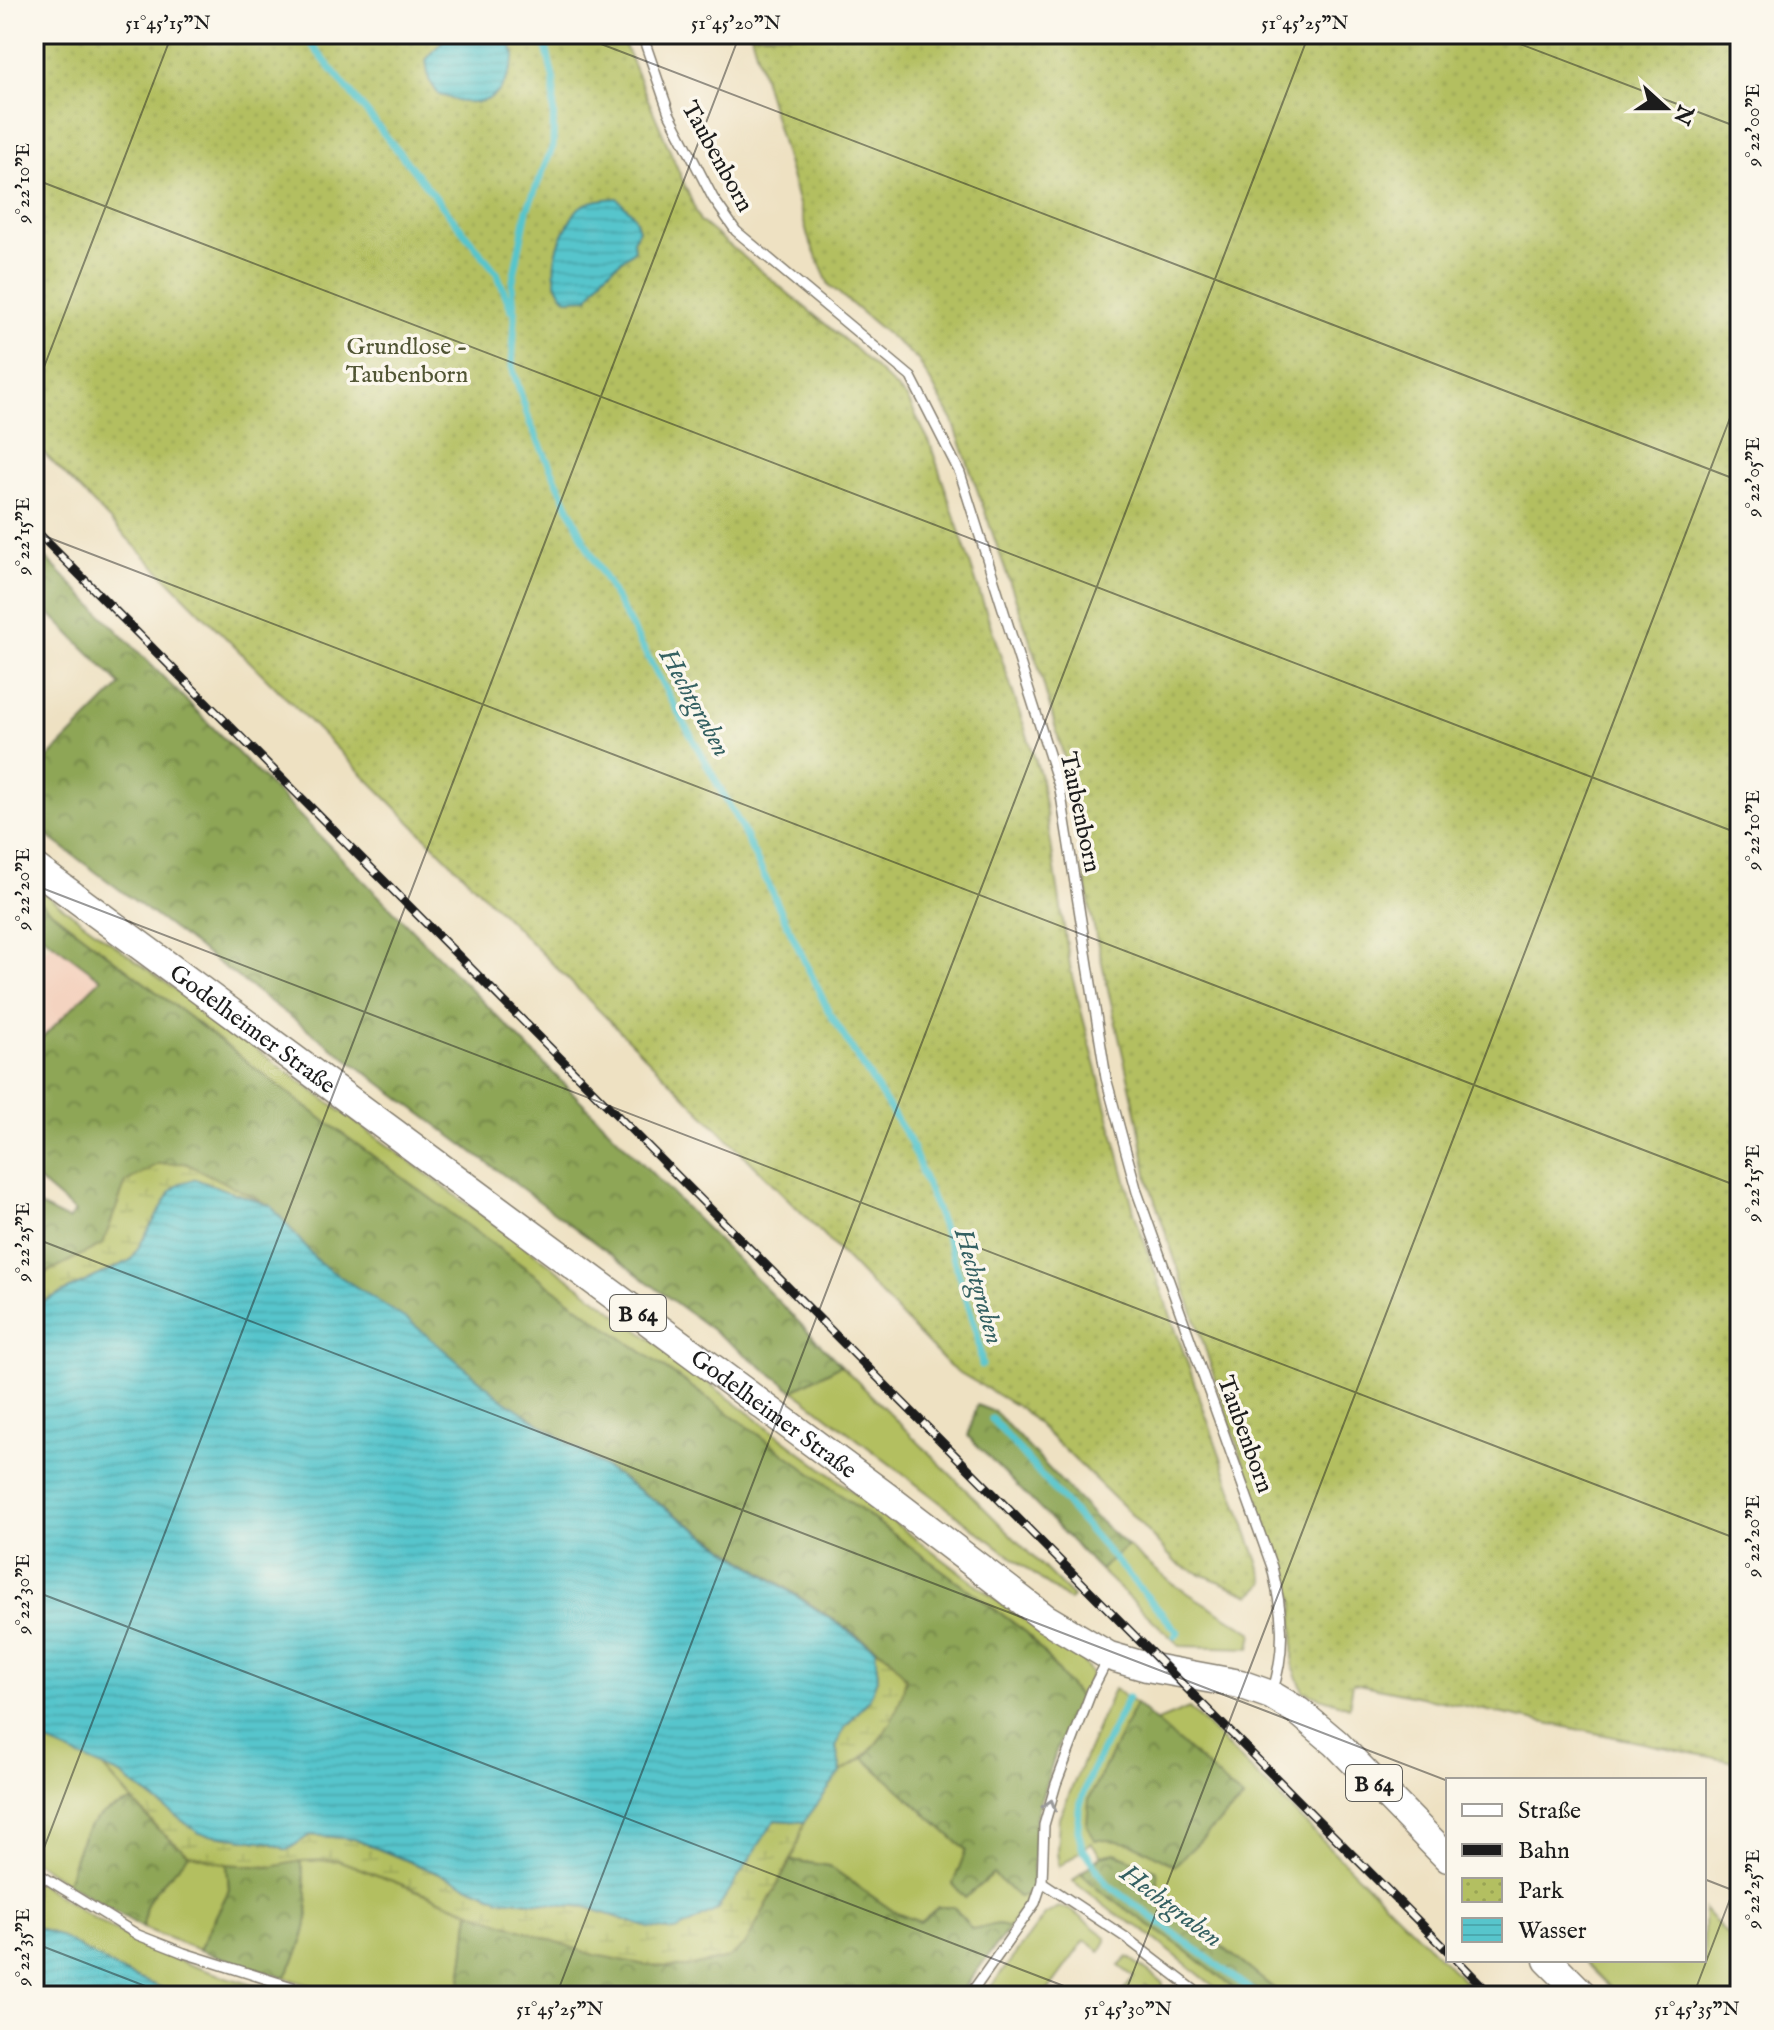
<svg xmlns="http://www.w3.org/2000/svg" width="1774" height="2030" viewBox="0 0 1774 2030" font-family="'IM FELL English',serif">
	<defs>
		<pattern id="forest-crowns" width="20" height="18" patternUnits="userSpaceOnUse" patternTransform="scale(2)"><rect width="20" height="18" fill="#8ea657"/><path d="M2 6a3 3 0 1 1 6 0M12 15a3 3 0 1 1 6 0" fill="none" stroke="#738647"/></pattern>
		<pattern id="wetland-marsh" width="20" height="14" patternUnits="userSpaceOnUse" patternTransform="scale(2)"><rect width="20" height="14" fill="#b3bf61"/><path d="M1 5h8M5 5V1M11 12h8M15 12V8" fill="none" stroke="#99a454"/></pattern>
		<pattern id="park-dots" width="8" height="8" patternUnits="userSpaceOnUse" patternTransform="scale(2)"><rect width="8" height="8" fill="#b3bf61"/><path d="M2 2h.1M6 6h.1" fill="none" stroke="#99a454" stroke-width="1.8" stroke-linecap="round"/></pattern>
		<pattern id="water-rules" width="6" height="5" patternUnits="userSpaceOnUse" patternTransform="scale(2)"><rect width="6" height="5" fill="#57c5cc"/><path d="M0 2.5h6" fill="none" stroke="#4ba9af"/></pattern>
	</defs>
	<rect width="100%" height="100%" fill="#fbf7ec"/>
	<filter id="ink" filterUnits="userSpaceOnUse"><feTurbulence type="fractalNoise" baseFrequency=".0125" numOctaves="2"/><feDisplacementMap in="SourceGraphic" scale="16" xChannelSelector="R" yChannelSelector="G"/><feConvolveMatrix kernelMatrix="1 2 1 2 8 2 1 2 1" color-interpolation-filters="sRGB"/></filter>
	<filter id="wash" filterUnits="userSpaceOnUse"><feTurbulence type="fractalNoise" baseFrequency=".006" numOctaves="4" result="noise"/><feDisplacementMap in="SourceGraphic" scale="32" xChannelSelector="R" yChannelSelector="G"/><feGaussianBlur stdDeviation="1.8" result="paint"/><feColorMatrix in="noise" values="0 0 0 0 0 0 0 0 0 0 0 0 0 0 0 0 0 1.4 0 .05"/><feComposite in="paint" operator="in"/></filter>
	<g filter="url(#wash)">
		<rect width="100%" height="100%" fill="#eee1c2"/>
		<polygon fill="#f4d3c0" points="53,943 102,979 34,1046 34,959"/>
		<g fill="#b3bf61" stroke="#686e3e" stroke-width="2">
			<polygon points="34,886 609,1308 1001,1603 1082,1660 1092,1674 1080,1699 1027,1633 750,1428 595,1319 306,1107 34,898"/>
			<polygon points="841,1365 1073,1597 1069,1601 793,1390"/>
			<polygon points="1127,1546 1173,1584 1253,1633 1250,1648 1180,1646 1100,1570"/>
			<polygon points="1114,1689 1136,1704 1089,1799 1119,1839 1137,1843 1174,1865 1243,1800 1155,1722 1189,1708 1479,1996 1283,1996 1155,1892 1158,1881 1115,1853 1101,1856 1091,1843 1059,1867 1057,1852 1059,1818"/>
			<path d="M34 1737 99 1763 133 1802C83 1814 81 1840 67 1883L34 1861Z"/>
			<polygon points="864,1758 966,1850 953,1884 965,1897 993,1874 1019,1897 1032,1892 1009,1928 998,1924 972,1929 938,1907 921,1923 896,1913 829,1866 791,1860 804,1822 841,1772"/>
			<path d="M189 1854 227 1864 229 1890 199 1950 143 1928C144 1922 144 1913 146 1907 154 1886 176 1872 189 1854Z"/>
			<path d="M338 1860 470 1911 459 1996H348L285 1978C311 1931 313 1913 300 1861Z"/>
			<polygon points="1081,1873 1100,1891 1186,1950 1243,1996 1226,1996 1142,1929 1115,1914 1073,1881"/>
			<path d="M34 1880C72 1905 109 1929 150 1949 195 1969 243 1982 290 1996H182L124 1973 59 1936 34 1926Z"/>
			<polygon points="1058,1907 1068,1908 1106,1937 1106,1941 1100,1951 1085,1940 1044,1996 984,1996 1045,1915"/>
			<polygon points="1704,1909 1740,1949 1740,1996 1619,1996 1583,1960 1704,1960"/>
			<polygon points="1128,1957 1163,1983 1163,1987 1157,1994 1145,1985 1137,1996 1120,1996 1134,1977 1119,1966"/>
		</g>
		<g fill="url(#forest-crowns)" stroke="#55613a" stroke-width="2">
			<polygon points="34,546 841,1365 793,1390 34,826 34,772 121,685 34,598"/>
			<polygon points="34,898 306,1107 595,1319 750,1428 1027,1633 1080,1699 1056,1751 1036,1816 1032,1892 1019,1897 993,1874 965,1898 953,1884 966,1850 864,1758 884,1734 890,1657 501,1398 412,1323 319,1263 271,1206 126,1182 103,1244 34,1279 34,1203 68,1220 75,1212 34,1177 34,1046 101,979 34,929"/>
			<polygon points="977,1405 995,1412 1095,1517 1127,1546 1100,1570 968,1436"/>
			<path d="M1136 1704 1243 1799 1174 1866C1144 1848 1131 1839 1095 1840L1087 1825 1089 1799Z"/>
			<path d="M133 1802 160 1831 189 1854C176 1872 154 1886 146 1907 144 1913 144 1922 143 1928L67 1883C81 1840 83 1814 133 1802Z"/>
			<polygon points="1115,1853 1157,1871 1158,1881 1155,1893 1283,1996 1243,1996 1184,1949 1100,1891 1081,1873 1101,1856"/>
			<polygon points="791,1860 829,1866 896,1913 920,1922 938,1907 954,1907 972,1929 998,1924 1009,1928 958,1996 459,1996 470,1911 591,1954 651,1966 686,1967 728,1958 745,1945"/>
			<path d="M300 1861C313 1913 311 1931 285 1978L199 1950 229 1890 227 1864 269 1867Z"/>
		</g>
		<g fill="url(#wetland-marsh)" stroke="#686e3e" stroke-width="2">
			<polygon points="185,1163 271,1206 195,1179 172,1190 131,1260 34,1306 34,1279 103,1244 126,1182 158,1164"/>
			<path d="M875 1649 890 1657 906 1678C898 1720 878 1750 841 1772L836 1747 844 1728 869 1700 878 1676Z"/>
			<polygon points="99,1763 121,1775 199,1833 269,1842 287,1850 310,1835 354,1839 501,1899 586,1907 649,1928 763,1835 776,1820 804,1822 795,1852 745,1945 728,1958 686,1967 651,1966 591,1954 484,1916 338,1860 300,1861 271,1867 227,1864 189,1854 160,1831"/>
		</g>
		<g fill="url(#park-dots)" stroke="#686e3e" stroke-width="2">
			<polygon points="34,34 620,34 700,221 852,346 907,398 930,443 1040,774 1071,972 1135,1215 1265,1582 1251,1595 1177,1564 1128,1511 1023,1410 950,1367 806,1217 182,594 34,443"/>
			<polygon points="751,34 1740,34 1740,1763 1353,1683 1349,1707 1303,1691 1293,1665 1294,1600 1263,1520 1148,1180 1138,1121 1091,914 1070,779 1035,654 953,421 918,360 829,285 809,240"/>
		</g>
		<g fill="url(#water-rules)" stroke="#3a7074" stroke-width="2">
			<path d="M448 34 506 35 515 55C509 78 500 103 471 103 461 103 448 97 439 95L429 80 426 60Z"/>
			<path d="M617 198 634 215 639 230 633 240 634 250 604 275 588 298 567 299C545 279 556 245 569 223 572 218 575 211 580 207 591 200 605 199 617 198Z"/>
			<polygon points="195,1179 271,1206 319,1263 412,1323 501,1398 875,1649 878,1676 869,1700 844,1728 836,1747 841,1772 804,1822 775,1820 717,1910 676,1931 649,1928 586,1907 501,1899 354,1839 310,1835 287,1850 269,1842 199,1833 121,1775 34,1737 34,1306 131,1260 172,1190 181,1183"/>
			<polygon points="34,1926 59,1936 124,1973 182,1996 34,1996"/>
		</g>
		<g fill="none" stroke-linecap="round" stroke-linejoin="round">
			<g stroke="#57c5cc" stroke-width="7">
				<polyline points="303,34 497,273 511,309"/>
				<polyline points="543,34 554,81 553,146 527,210 512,285 515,319 512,367 530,423 587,546 739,823 829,1012 910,1141 949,1244 977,1332 982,1365"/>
				<polyline points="992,1419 1178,1632 1175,1636"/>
				<polyline points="1128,1698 1090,1775 1079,1808 1078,1830 1082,1847 1106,1883 1259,1996"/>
			</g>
		</g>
	</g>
	<g filter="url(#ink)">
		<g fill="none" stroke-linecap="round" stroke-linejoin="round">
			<defs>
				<g id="lane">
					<path d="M642 34 669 113 713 198 736 231 911 377 960 473 1060 789 1106 1078 1137 1192 1272 1567C1282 1609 1287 1650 1272 1692"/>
					<polyline points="34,1871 138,1935 184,1953 321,1996"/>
					<polyline points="1042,1882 1125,1937 1202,1996"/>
					<polyline points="969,1996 1035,1903 1042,1882 1044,1825 1056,1784 1092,1690 1108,1659"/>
				</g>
				<g id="primary">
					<path id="s1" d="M34 867 888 1498 1045 1618 1109 1656 1147 1667 1240 1684 1271 1695 1298 1711 1336 1743 1448 1858"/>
					<polyline points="1548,1960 1584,1996"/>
				</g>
			</defs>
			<use href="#lane" stroke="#857e6f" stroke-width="12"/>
			<use href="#primary" stroke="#857e6f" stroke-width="31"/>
			<use href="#lane" stroke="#fff" stroke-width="9"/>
			<use href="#primary" stroke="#fff" stroke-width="28"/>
			<defs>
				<g id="rail">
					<polyline points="34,529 1448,1951"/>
					<polyline points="1457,1960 1492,1996"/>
				</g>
			</defs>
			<use href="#rail" stroke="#1c1c1c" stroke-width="9"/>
			<use href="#rail" stroke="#fbf7ec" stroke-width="6" stroke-dasharray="18" stroke-linecap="butt"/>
		</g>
		<defs><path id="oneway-chevron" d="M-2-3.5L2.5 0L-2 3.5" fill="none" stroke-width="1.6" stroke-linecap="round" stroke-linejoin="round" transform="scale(2)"/></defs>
		<use stroke="#999" href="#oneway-chevron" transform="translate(1050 1805) rotate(-73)"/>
	</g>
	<path fill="none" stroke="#1c1c1c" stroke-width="2" stroke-opacity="0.45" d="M575 34 1740 481M1494 34 1740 128M34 179 1740 834M34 393 172 34M34 532 1740 1187M34 885 1740 1540M34 1238 1448 1781M34 1591 1090 1996M34 1874 740 34M1704 1879 1740 1893M34 1943 171 1996M556 1996 1309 34M1124 1996 1740 392M1693 1996 1740 1873"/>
	<g text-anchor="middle" stroke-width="7" stroke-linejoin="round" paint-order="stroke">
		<g fill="#fbf7ec" stroke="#5f5e5a" stroke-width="2">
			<rect x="610" y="1295" width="56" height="36" rx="6"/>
			<rect x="1346" y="1765" width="56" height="36" rx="6"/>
		</g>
		<g font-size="22" font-weight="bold" fill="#1c1c1c">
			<text x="638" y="1321">B 64</text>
			<text x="1374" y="1791">B 64</text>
		</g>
		<g font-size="24" fill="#1c1c1c" stroke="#fbf7ec">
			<text transform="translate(718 156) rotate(61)" y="8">Taubenborn</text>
			<text transform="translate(1081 812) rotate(78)" y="8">Taubenborn</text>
			<text dy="8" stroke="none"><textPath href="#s1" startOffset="272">Godelheimer Straße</textPath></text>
			<text dy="8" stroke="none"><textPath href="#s1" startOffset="920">Godelheimer Straße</textPath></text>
			<text transform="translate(1246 1434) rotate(70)" y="8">Taubenborn</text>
		</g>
		<g font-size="24" fill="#515534" stroke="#fbf7ec">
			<text x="407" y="354">Grundlose -<tspan x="407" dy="28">Taubenborn</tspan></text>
		</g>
		<g font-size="26" font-style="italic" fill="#346062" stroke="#fbf7ec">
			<text transform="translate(696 702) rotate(61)" y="9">Hechtgraben</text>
			<text transform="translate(980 1286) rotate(74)" y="9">Hechtgraben</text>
			<text transform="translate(1172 1905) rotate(37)" y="9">Hechtgraben</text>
		</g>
	</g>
	<rect width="1774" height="2030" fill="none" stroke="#fbf7ec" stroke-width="88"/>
	<rect x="1446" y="1778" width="260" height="184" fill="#fbf7ec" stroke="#a29f99" stroke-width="2"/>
	<rect x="1462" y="1804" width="40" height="12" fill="#ffffff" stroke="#a29f99" stroke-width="2"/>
	<text x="1518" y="1818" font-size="24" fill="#1c1c1c">Straße</text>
	<rect x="1462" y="1844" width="40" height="12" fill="#1c1c1c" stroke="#a29f99" stroke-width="2"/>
	<text x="1518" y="1858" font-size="24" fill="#1c1c1c">Bahn</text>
	<rect x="1462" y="1878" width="40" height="24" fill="url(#park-dots)" stroke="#a29f99" stroke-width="2"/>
	<text x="1518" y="1898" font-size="24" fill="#1c1c1c">Park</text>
	<rect x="1462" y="1918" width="40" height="24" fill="url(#water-rules)" stroke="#a29f99" stroke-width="2"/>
	<text x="1518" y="1938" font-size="24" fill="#1c1c1c">Wasser</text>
	<g transform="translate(1666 108) rotate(111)" stroke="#fbf7ec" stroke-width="6" paint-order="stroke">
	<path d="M0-6L14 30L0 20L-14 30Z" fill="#1c1c1c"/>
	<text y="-12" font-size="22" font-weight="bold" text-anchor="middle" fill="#1c1c1c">N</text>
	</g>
	<rect x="44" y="44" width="1686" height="1942" fill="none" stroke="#1c1c1c" stroke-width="3"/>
	<g font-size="20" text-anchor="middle" fill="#1c1c1c">
		<text x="168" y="29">51°45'15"N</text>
		<text x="736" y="29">51°45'20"N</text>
		<text x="1305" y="29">51°45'25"N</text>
		<text transform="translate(1752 125) rotate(-90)" y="7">9°22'00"E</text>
		<text transform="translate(22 183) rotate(-90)" y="7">9°22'10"E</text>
		<text transform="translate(1752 477) rotate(-90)" y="7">9°22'05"E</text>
		<text transform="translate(22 536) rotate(-90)" y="7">9°22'15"E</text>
		<text transform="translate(1752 830) rotate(-90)" y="7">9°22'10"E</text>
		<text transform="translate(22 889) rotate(-90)" y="7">9°22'20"E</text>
		<text transform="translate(1752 1183) rotate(-90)" y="7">9°22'15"E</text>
		<text transform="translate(22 1242) rotate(-90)" y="7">9°22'25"E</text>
		<text transform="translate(1752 1536) rotate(-90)" y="7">9°22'20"E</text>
		<text transform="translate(22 1594) rotate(-90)" y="7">9°22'30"E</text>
		<text transform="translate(1752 1889) rotate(-90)" y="7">9°22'25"E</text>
		<text transform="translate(22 1947) rotate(-90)" y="7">9°22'35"E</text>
		<text x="560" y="2015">51°45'25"N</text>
		<text x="1128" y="2015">51°45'30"N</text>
		<text x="1697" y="2015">51°45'35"N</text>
	</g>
</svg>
